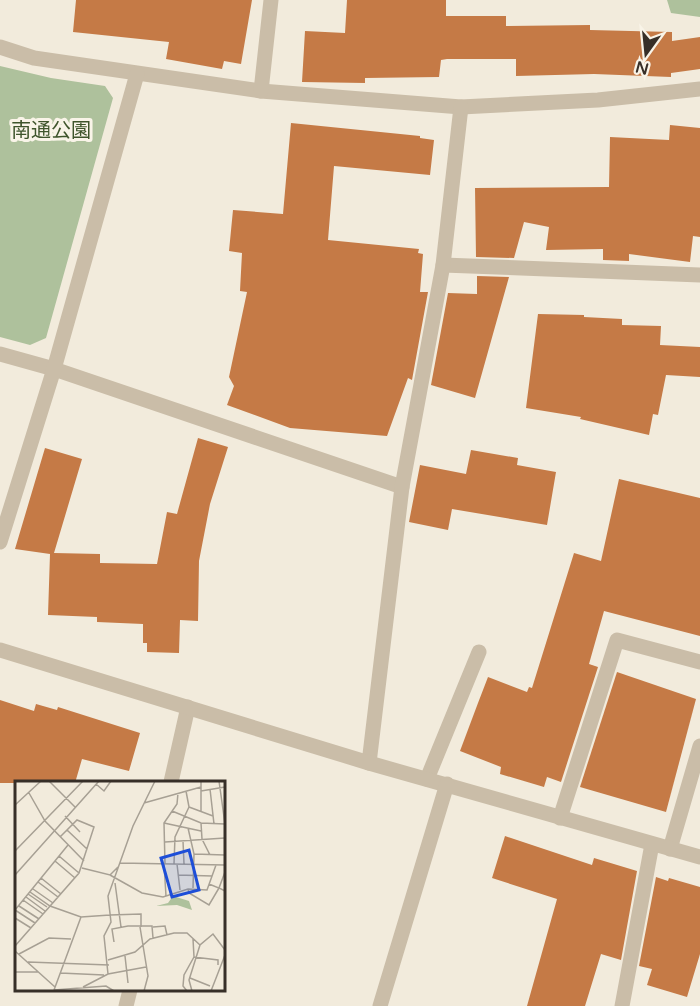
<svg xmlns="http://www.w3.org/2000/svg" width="700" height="1006" viewBox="0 0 700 1006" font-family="'Varela Round','Noto Sans JP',sans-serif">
	<rect width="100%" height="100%" fill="#f2ebdc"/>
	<g fill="#aec19c">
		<polygon points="667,0 700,0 700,17 671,13"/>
		<polygon points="0,66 51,78 105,86 113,98 46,338 30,345 0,337"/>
	</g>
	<g fill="#c57a46">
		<polygon points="76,0 252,0 241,64 224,61 222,69 166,59 169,42 73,32"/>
		<polygon points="347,0 446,0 446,16 506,16 506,26 590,25 590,30 672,32 672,41 700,37 700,69 671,73 671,77 594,74 516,76 516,59 447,59 441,60 439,77 365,78 365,83 302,82 305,31 345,33"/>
		<polygon points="291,123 420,136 420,138 434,140 430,175 334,166 328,240 419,249 418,253 423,254 420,292 428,292 412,380 408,378 387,436 290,428 227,405 234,386 229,377 247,292 240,291 242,253 229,251 233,210 283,214"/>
		<polygon points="670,125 700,128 700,237 693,236 690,262 629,254 629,261 603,260 603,249 546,250 549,227 524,222 514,258 476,257 475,188 609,187 610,137 669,140"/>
		<polygon points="477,276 509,277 475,398 431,385 448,293 477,294"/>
		<polygon points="538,314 584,315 584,317 622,319 622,325 661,326 660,345 700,347 700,377 666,375 658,415 653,414 649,435 580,419 581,417 526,408"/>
		<polygon points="198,438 228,447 210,504 199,561 198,621 180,620 179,653 147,652 147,643 143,643 143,624 97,622 97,617 48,615 50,554 15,549 45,448 82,459 54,553 100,554 100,563 157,564 167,512 177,514"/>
		<polygon points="471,450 518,458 517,465 556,472 547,525 452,509 448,530 409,522 420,465 466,474"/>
		<polygon points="619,479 700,498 700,636 604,611 589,664 598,667 561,782 547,777 544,787 500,774 501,767 460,751 478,703 488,677 527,692 529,687 532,688 574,553 601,561"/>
		<polygon points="617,672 696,699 666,812 580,787"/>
		<polygon points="0,700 34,711 36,704 57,710 58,707 140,733 129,771 82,759 75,783 0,783"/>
		<polygon points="505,836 592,865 594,858 637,871 621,960 601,954 585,1006 527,1006 557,899 492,878"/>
		<polygon points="656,877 668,881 669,878 700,887 700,954 687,997 647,985 652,969 639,966"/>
	</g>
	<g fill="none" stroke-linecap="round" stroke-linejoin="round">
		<polyline stroke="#cabda8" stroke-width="15" points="427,779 479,652"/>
		<g stroke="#cabda8" stroke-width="15">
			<polyline points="0,47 34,58 261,91 461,107 598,100 700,89"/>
			<polyline points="261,91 271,0"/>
			<polyline points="443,265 700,275"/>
			<polyline points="0,354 54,369 402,487"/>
			<polyline points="0,542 54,369 137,74"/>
			<polyline points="369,763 402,487 443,265 461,107"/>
			<polyline points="171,782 188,707"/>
			<polyline points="560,818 617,640 700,662"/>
			<polyline points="670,849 700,746"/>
			<polyline points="126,1006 130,990"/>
			<polyline points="622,1006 652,844"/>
		</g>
		<g stroke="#cabda8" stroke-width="15">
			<polyline points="0,650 369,763 700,857"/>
			<polyline points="380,1006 447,784"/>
		</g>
	</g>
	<g text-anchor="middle" stroke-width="6" stroke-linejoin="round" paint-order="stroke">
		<g font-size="20" fill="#3f552c" stroke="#f9f4e8">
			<text x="51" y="137">南通公園</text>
		</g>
	</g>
	<g transform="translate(15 781)">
		<rect width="210" height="210" fill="#f2ebdc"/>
		<path d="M158 115 174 120 177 129 162 124 141 125 153 122Z" fill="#aec19c"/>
		<path fill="none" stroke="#a7a094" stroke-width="1.5" d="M34 0 60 26M186 0V30M204 0 210 43M81 3 89 10 96 0M195 8 199 43M186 10 210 6M14 12 30 40 69 80M129 22 186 6M0 24 26 0M174 26 198 35M157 30 186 42 210 43M50 35 65 51M149 42 186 50M186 42 187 58 195 74M173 47 179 73 178 107M52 49 72 68M168 60 169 83M150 61 210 57M0 70 68 0M179 73 210 74M44 75 64 92M40 80 60 97M105 82 210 84M149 83 151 115M150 83 149 42 162 23 163 12M159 83 160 56 174 26 171 10M162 83 165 109M67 87 95 94 103 86M210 91 204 107 210 110M0 94 84 0M95 94 127 112 148 116 173 108 192 109 201 84M163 94 197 95M26 97 46 113M23 101 43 116M100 102 106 146M18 108 38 122M173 108 174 112 194 124 204 107 194 103M15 111 35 125 66 136 95 134M13 113 32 126M11 116 30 130M8 119 28 133M4 125 24 138M0 129 53 64M0 129 20 142M95 134 126 133V146M0 137 16 147M125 146 133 195 129 210M138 146 150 145 152 154M178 158 179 176M99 161 97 148 113 145H137L138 157M0 165 64 92 79 46 62 39 45 56M0 170 40 206M4 173 34 157 56 158M110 175 113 202M93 179 120 171 135 158 159 152H172L185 164M13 181 94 184M0 191H23M45 192 89 194M93 193 89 155 96 141 93 115 118 45 140 0M175 197 195 205M68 206 93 193 131 186M39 209 66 136M39 209 91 205 99 210M172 210 168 205 169 194 179 176 203 179V184M177 210 174 199 185 164 198 153 210 169M196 210 210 174"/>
		<path fill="#1d4ed8" fill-opacity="0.15" stroke="#1d4ed8" stroke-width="3" d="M174 69 184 109 157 116 146 77Z"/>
		<rect width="210" height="210" fill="none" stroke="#372f28" stroke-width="3"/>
	</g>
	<g transform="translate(646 54) rotate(195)" stroke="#f9f4e8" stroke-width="4.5" paint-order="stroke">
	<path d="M0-4.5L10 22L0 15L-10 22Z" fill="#372f28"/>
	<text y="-9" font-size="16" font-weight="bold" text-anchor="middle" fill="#372f28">N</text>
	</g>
</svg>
